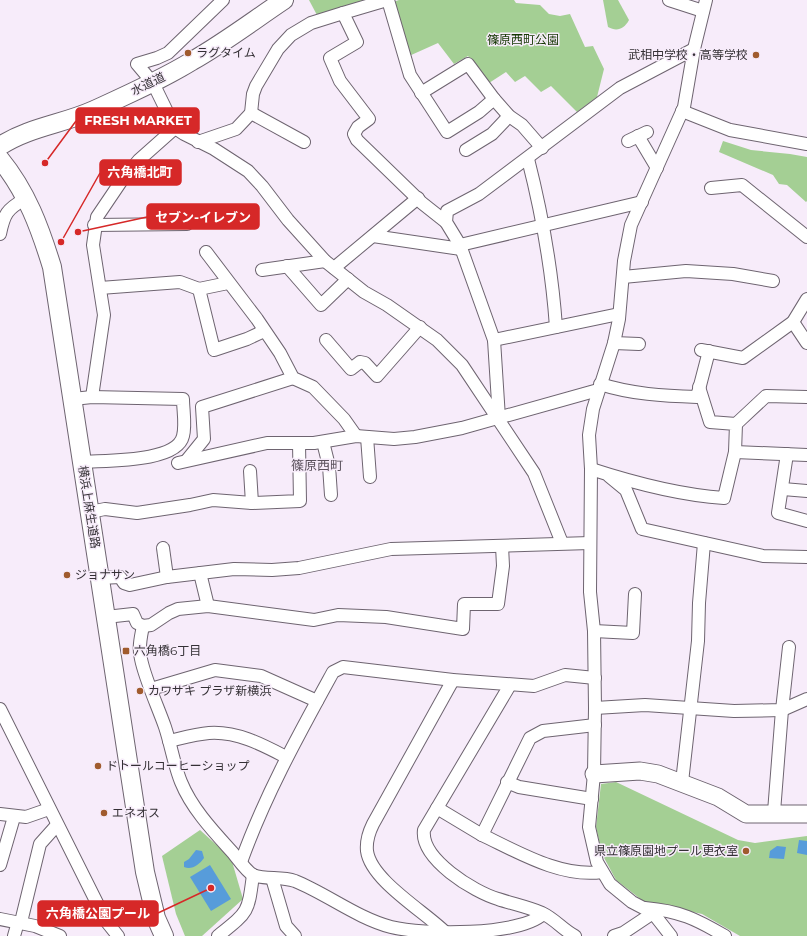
<svg xmlns="http://www.w3.org/2000/svg" width="807" height="936" viewBox="0 0 807 936" font-family="Montserrat,'Noto Sans JP',sans-serif">
	<rect width="100%" height="100%" fill="#f7ecfa"/>
	<g fill="#a4cf94">
		<polygon points="309,0 374,0 318,17"/>
		<polygon points="399,0 514,0 516,3 540,5 549,14 560,16 570,14 585,47 593,46 604,69 597,97 577,112 551,86 541,92 525,76 515,82 506,72 489,83 468,56 454,64 438,43 409,56 393,2"/>
		<path d="M603 0H618L629 20C624 29 617 32 608 27Z"/>
		<polygon points="723,141 751,150 790,154 807,157 807,201 806,202 787,185 779,184 773,175 719,152"/>
		<polygon points="616,782 738,840 755,843 807,836 807,936 740,936 702,914 643,901 616,880 602,854 596,827 601,784"/>
		<polygon points="200,830 231,858 243,899 202,936 185,936 176,914 162,856"/>
	</g>
	<g fill="#579cda">
		<polygon points="799,840 807,841 807,855 797,853"/>
		<polygon points="777,846 786,847 784,859 769,858 770,851"/>
		<path d="M196 850 202 851 204 858C199 865 192 870 184 867V862L189 859Z"/>
		<polygon points="210,865 231,899 211,911 190,877"/>
	</g>
	<g fill="none" stroke-linecap="round" stroke-linejoin="round">
		<defs>
			<g id="street">
				<polyline points="223,0 168,53 157,58 137,64 153,83 175,128 184,134 214,149 248,171 262,186 288,220 325,261 364,292 387,305 437,340 462,365 534,473 562,543"/>
				<polyline points="387,0 343,13 357,42 330,58 340,81 369,119 358,127 354,134 357,140 422,203 446,222"/>
				<polyline points="388,0 410,75 447,132 479,112 494,99"/>
				<polyline points="669,0 703,11"/>
				<polyline points="421,93 468,64 494,99 509,116 522,125 542,148"/>
				<polyline points="682,111 730,130 807,144"/>
				<polyline points="251,113 304,142"/>
				<polyline points="638,136 657,168"/>
				<polyline points="628,141 647,132"/>
				<polyline points="198,142 236,129 251,113 253,94 256,86 278,49 291,35 311,23 343,13"/>
				<polyline points="466,150 492,134 509,116"/>
				<path d="M528 159C542 214 552 270 556 327"/>
				<polyline points="711,188 742,185 807,237"/>
				<polyline points="94,225 187,224"/>
				<path d="M0 234C4 214 7 209 25 199"/>
				<polyline points="373,236 461,249"/>
				<polyline points="460,245 642,202"/>
				<polyline points="206,252 257,319 280,353 293,378 313,387 344,419 356,436"/>
				<polyline points="287,266 321,305 348,279"/>
				<polyline points="334,268 418,198"/>
				<polyline points="262,270 325,261"/>
				<polyline points="623,277 686,271 733,274 773,281"/>
				<polyline points="228,283 199,289 214,350 247,339 264,331"/>
				<polyline points="100,288 180,282 199,289"/>
				<polyline points="793,322 807,343"/>
				<polyline points="326,340 351,369 360,362 365,363 377,376 420,327"/>
				<polyline points="494,340 619,314"/>
				<polyline points="614,343 639,344"/>
				<polyline points="701,350 743,358 793,322 807,299"/>
				<path d="M600 384C631 394 664 396 697 397L709 351"/>
				<polyline points="92,397 104,315 93,245 97,217 122,180 139,160 175,128"/>
				<path d="M73 399 92 397 183 399C183 410 186 425 183 436 177 463 104 460 82 462"/>
				<polyline points="499,418 494,340 460,245 446,222 447,211 479,194 620,88 694,49"/>
				<polyline points="736,424 766,396 807,397"/>
				<polyline points="367,437 370,477"/>
				<polyline points="323,442 329,466 331,495"/>
				<polyline points="735,452 807,455"/>
				<polyline points="787,454 778,513 807,521"/>
				<polyline points="187,460 204,439 202,407 293,378"/>
				<polyline points="178,463 267,443 314,443 356,436 394,439 415,437 462,428 598,390"/>
				<path d="M591 469C634 483 679 495 724 498L735 452 736 424 710 422 699 387"/>
				<polyline points="250,471 252,503"/>
				<polyline points="609,476 626,490 642,529 763,556 807,557"/>
				<polyline points="783,489 807,491"/>
				<polyline points="90,512 105,509 137,513 190,505 213,500 252,503 300,501 299,443"/>
				<polyline points="163,548 167,577"/>
				<polyline points="200,573 208,606"/>
				<polyline points="100,578 120,577 124,583 130,585 167,577 234,569 272,570 299,568 391,549 590,543"/>
				<path d="M106 617 133 614 137 623 143 626C141 636 138 648 141 659 145 679 158 707 165 727 171 745 174 765 181 782 192 809 214 832 233 853 238 859 246 871 253 875 266 880 281 876 295 881 327 894 357 918 391 927 423 935 520 936 543 914"/>
				<polyline points="143,626 151,625 169,613 178,609 208,606 314,620 338,615 386,617 463,629 464,604 498,604 503,566 502,546"/>
				<polyline points="594,631 633,633 635,594"/>
				<path d="M510 685 424 830C420 859 474 892 498 899 513 904 528 907 542 913 555 919 563 930 575 936"/>
				<polyline points="151,689 215,670 261,676 317,701"/>
				<polyline points="595,708 645,705 734,711 782,710 807,699"/>
				<polyline points="0,709 106,921 118,936"/>
				<path d="M595 725 543 731 530 738 482 835C518 852 561 878 602 872"/>
				<path d="M169 741C182 738 196 734 209 733 237 731 263 745 286 757"/>
				<polyline points="507,782 519,787 592,799"/>
				<polyline points="682,782 698,641 699,603 704,543"/>
				<polyline points="437,808 482,835"/>
				<polyline points="774,812 782,710 789,647"/>
				<polyline points="0,814 26,817 49,809"/>
				<path d="M241 862C265 795 299 734 333 672L343 667 453 680 534 686 565 675 595 678"/>
				<polyline points="0,865 14,817"/>
				<polyline points="272,878 286,926 295,936"/>
				<path d="M645 908C680 911 696 919 725 936"/>
				<polyline points="0,919 35,926 60,936"/>
				<polyline points="21,922 40,844 57,825"/>
				<path d="M447 934C427 913 371 881 367 851 366 841 369 832 373 824L453 680"/>
				<polyline points="14,936 18,922"/>
				<path d="M218 936C249 911 248 913 253 875"/>
				<polyline points="614,936 623,933 653,913"/>
				<polyline points="671,936 653,913 632,902 610,884 597,862 589,827 594,774 595,708 594,631 590,592 591,469 589,435 593,409 614,343 619,319 624,261 631,225 684,107 694,49 706,0"/>
			</g>
			<polyline id="secondary" points="594,774 640,771 658,774 718,797 746,814 807,814"/>
			<g id="primary">
				<path d="M0 146C29 127 63 124 94 110 127 95 161 80 192 61 224 43 254 20 284 0"/>
				<path d="M0 159C27 192 40 228 52 267L145 872 156 918 164 936"/>
			</g>
		</defs>
		<use href="#street" stroke="#6e6470" stroke-width="14"/>
		<use href="#secondary" stroke="#6e6470" stroke-width="19"/>
		<use href="#primary" stroke="#6e6470" stroke-width="20"/>
		<use href="#street" stroke="#fff" stroke-width="12"/>
		<use href="#secondary" stroke="#fff" stroke-width="17"/>
		<use href="#primary" stroke="#fff" stroke-width="18"/>
	</g>
	<g fill="#a05b2e" stroke="#f7ecfa" stroke-width="1.5">
		<circle cx="188" cy="53" r="4"/>
		<circle cx="756" cy="55" r="4"/>
		<circle cx="67" cy="575" r="4"/>
		<rect x="122" y="647" width="8" height="8" rx="2"/>
		<circle cx="140" cy="691" r="4"/>
		<circle cx="98" cy="766" r="4"/>
		<circle cx="104" cy="813" r="4"/>
		<circle cx="746" cy="851" r="4"/>
	</g>
	<g text-anchor="middle" stroke-width="3" stroke-linejoin="round" paint-order="stroke">
		<g font-size="12" fill="#153703" stroke="#f7ecfa">
			<text x="523" y="44">篠原西町公園</text>
		</g>
		<g font-size="12" fill="#343035" stroke="#f7ecfa" text-anchor="start">
			<text x="196" y="57">ラグタイム</text>
			<text x="748" y="59" text-anchor="end">武相中学校・高等学校</text>
			<text x="75" y="579">ジョナサン</text>
			<text x="134" y="655">六角橋6丁目</text>
			<text x="148" y="695">カワサキ プラザ新横浜</text>
			<text x="106" y="770">ドトールコーヒーショップ</text>
			<text x="112" y="817">エネオス</text>
			<text x="738" y="855" text-anchor="end">県立篠原園地プール更衣室</text>
		</g>
		<g font-size="12" fill="#343035" stroke="#f7ecfa">
			<text transform="translate(148 84) rotate(-26)" y="4">水道道</text>
			<text transform="translate(89 507) rotate(81)" y="4">横浜上麻生道路</text>
		</g>
		<g font-size="13" fill="#5b525d" stroke="#f7ecfa">
			<text x="317" y="470">篠原西町</text>
		</g>
	</g>
	<path fill="none" stroke="#d62828" stroke-width="1.5" d="M45 163L76 121M61 242L100 173M78 232L147 217M211 888L158 913"/>
	<g fill="#d62828" stroke="#f7ecfa" stroke-width="1.5">
		<circle cx="45" cy="163" r="4"/>
		<circle cx="61" cy="242" r="4"/>
		<circle cx="78" cy="232" r="4"/>
		<circle cx="211" cy="888" r="4"/>
	</g>
	<g fill="#d62828" stroke="#d62828" stroke-width="1.5">
		<rect x="76" y="108" width="123" height="25" rx="4"/>
		<rect x="100" y="160" width="81" height="25" rx="4"/>
		<rect x="147" y="204" width="112" height="25" rx="4"/>
		<rect x="38" y="901" width="120" height="25" rx="4"/>
	</g>
	<g font-size="13" text-anchor="middle" font-weight="bold" fill="#fff">
		<text x="138" y="125">FRESH MARKET</text>
		<text x="140" y="177">六角橋北町</text>
		<text x="203" y="222">セブン-イレブン</text>
		<text x="98" y="918">六角橋公園プール</text>
	</g>
</svg>
